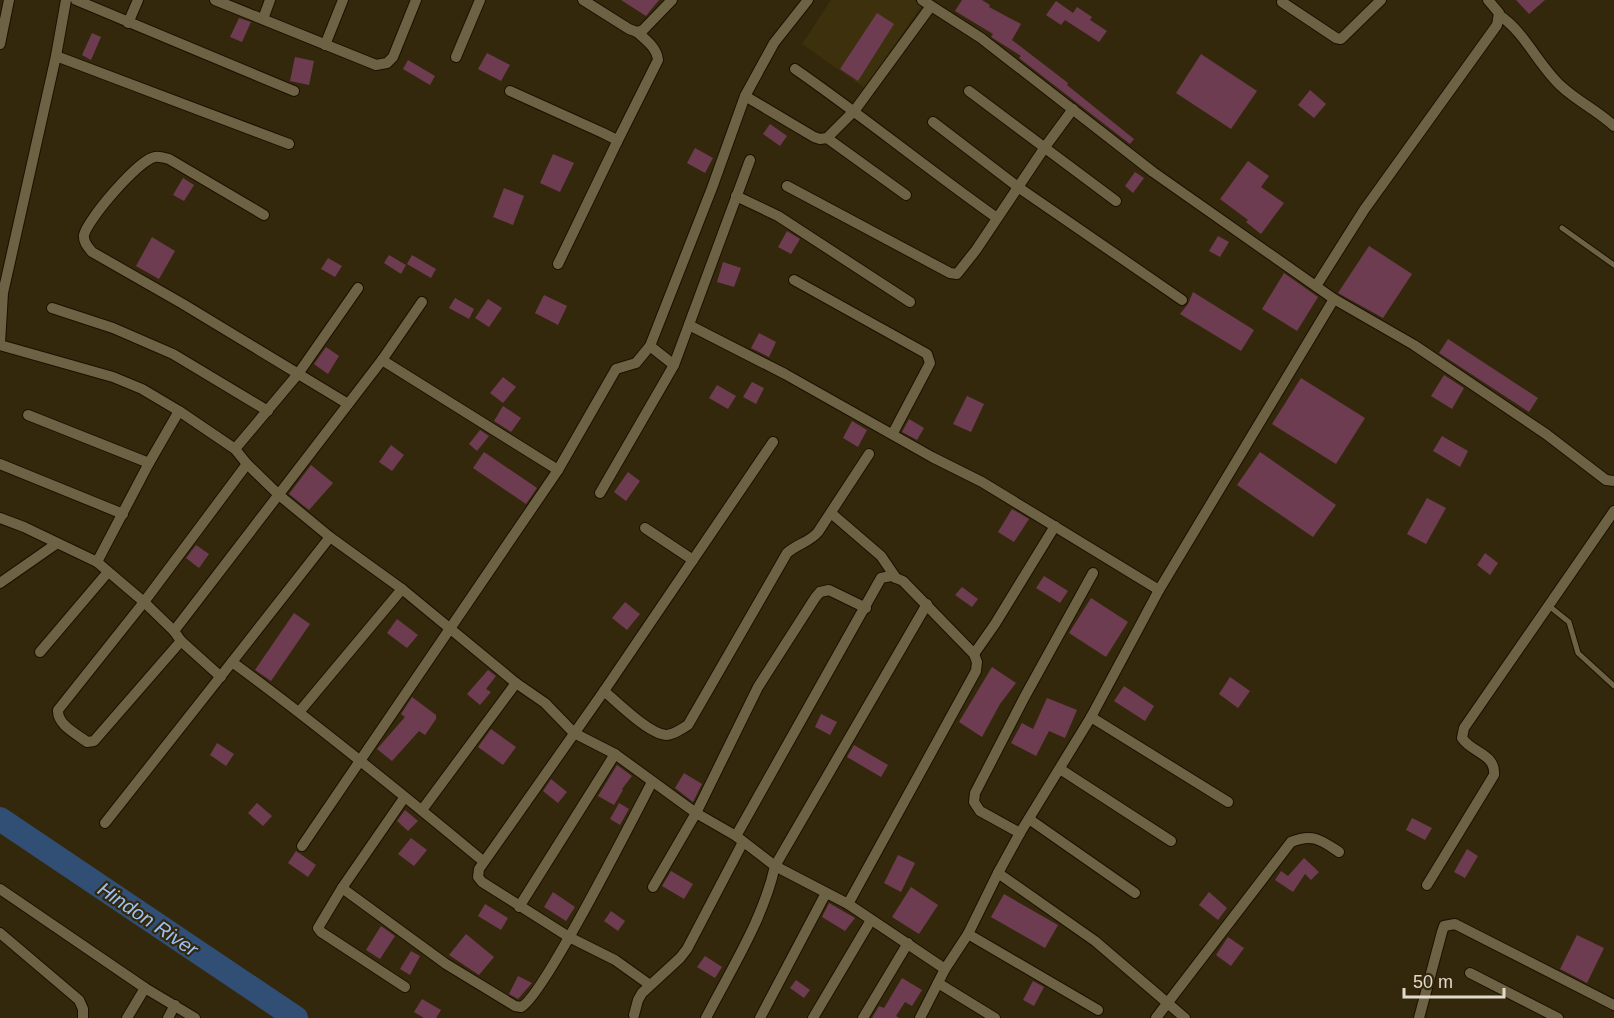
<svg xmlns="http://www.w3.org/2000/svg" width="1614" height="1018" viewBox="0 0 1614 1018" font-family="Arial,sans-serif">
	<rect width="100%" height="100%" fill="#33280c"/>
	<polygon fill="#3d300c" points="831,0 914,0 922,5 865,88 802,44"/>
	<g fill="none" stroke-linecap="round" stroke-linejoin="round">
		<polyline stroke="#314e75" stroke-width="24" points="0,819 296,1018"/>
	</g>
	<g fill="#6e3c50">
		<polygon points="621,0 659,0 646,16"/>
		<polygon points="962,0 982,0 990,5 989,7 1021,24 1012,40 1068,83 1067,85 1134,139 1130,144 1019,58 1021,56 991,37 993,34 955,11"/>
		<polygon points="1516,0 1545,0 1529,14"/>
		<polygon points="1056,1 1073,13 1077,7 1092,17 1090,20 1107,31 1099,42 1065,20 1061,25 1046,15"/>
		<polygon points="877,13 894,24 858,81 840,69"/>
		<polygon points="239,18 251,22 242,42 230,37"/>
		<polygon points="92,33 101,37 91,60 82,55"/>
		<polygon points="487,53 510,65 501,81 478,69"/>
		<polygon points="1201,54 1257,91 1231,129 1176,93"/>
		<polygon points="295,57 314,61 309,85 290,81"/>
		<polygon points="408,60 435,76 430,85 403,69"/>
		<polygon points="1310,90 1326,104 1314,118 1298,105"/>
		<polygon points="770,124 787,136 780,146 763,134"/>
		<polygon points="695,148 713,158 705,173 687,163"/>
		<polygon points="553,154 574,163 560,192 540,183"/>
		<polygon points="1248,161 1269,176 1261,187 1284,203 1261,234 1246,222 1248,220 1220,199"/>
		<polygon points="1135,172 1144,178 1133,193 1125,186"/>
		<polygon points="183,178 194,185 184,201 173,195"/>
		<polygon points="504,188 524,196 513,225 493,217"/>
		<polygon points="787,231 800,239 791,254 778,247"/>
		<polygon points="1218,236 1229,242 1220,257 1209,251"/>
		<polygon points="152,237 175,251 159,279 136,266"/>
		<polygon points="1369,246 1412,274 1383,318 1338,293"/>
		<polygon points="389,255 406,265 401,274 384,263"/>
		<polygon points="412,255 436,269 431,278 407,264"/>
		<polygon points="328,258 342,266 335,277 321,269"/>
		<polygon points="723,262 741,268 734,287 717,282"/>
		<polygon points="1284,273 1318,297 1297,331 1262,309"/>
		<polygon points="1193,292 1254,330 1241,351 1180,314 1188,304"/>
		<polygon points="544,295 567,306 558,325 535,313"/>
		<polygon points="455,298 474,309 469,319 449,308"/>
		<polygon points="488,299 502,308 489,327 475,318"/>
		<polygon points="759,333 776,342 769,357 751,348"/>
		<polygon points="1448,339 1538,398 1529,412 1439,353"/>
		<polygon points="326,347 339,356 328,374 314,364"/>
		<polygon points="1444,375 1464,388 1452,409 1431,396"/>
		<polygon points="503,377 516,387 503,403 490,393"/>
		<polygon points="1301,378 1365,418 1336,464 1272,424"/>
		<polygon points="752,382 764,388 756,404 743,397"/>
		<polygon points="717,385 736,396 728,409 709,398"/>
		<polygon points="967,396 984,404 971,432 953,424"/>
		<polygon points="503,406 521,418 511,432 494,421"/>
		<polygon points="909,419 924,428 917,440 902,432"/>
		<polygon points="852,421 867,430 858,447 843,438"/>
		<polygon points="480,430 489,436 477,451 469,444"/>
		<polygon points="1442,436 1468,451 1460,467 1433,451"/>
		<polygon points="391,445 404,455 392,471 379,462"/>
		<polygon points="484,452 537,488 526,504 473,468"/>
		<polygon points="1260,452 1336,505 1313,537 1237,485"/>
		<polygon points="311,465 333,483 309,510 289,494"/>
		<polygon points="628,472 640,481 626,501 614,492"/>
		<polygon points="1427,498 1446,508 1426,544 1407,534"/>
		<polygon points="1012,509 1029,519 1014,542 998,532"/>
		<polygon points="196,545 209,554 199,568 186,558"/>
		<polygon points="1485,553 1498,563 1490,575 1477,565"/>
		<polygon points="1044,576 1068,591 1060,603 1036,588"/>
		<polygon points="962,587 978,599 972,607 955,595"/>
		<polygon points="1091,598 1128,622 1106,657 1069,633"/>
		<polygon points="625,602 640,614 627,630 612,618"/>
		<polygon points="294,613 310,624 271,681 255,670"/>
		<polygon points="397,619 418,635 407,648 387,633"/>
		<polygon points="992,667 1016,683 1000,704 982,737 959,722"/>
		<polygon points="488,670 496,676 486,689 491,692 480,705 467,694"/>
		<polygon points="1230,677 1250,691 1238,708 1219,694"/>
		<polygon points="1124,686 1154,706 1145,721 1114,701"/>
		<polygon points="412,697 436,715 436,719 425,735 419,731 392,761 377,749 405,717 401,714"/>
		<polygon points="1047,698 1077,710 1065,738 1049,731 1036,756 1011,743 1022,723 1033,729"/>
		<polygon points="821,714 837,722 830,735 815,727"/>
		<polygon points="491,729 516,747 503,765 478,747"/>
		<polygon points="217,743 234,754 226,766 210,755"/>
		<polygon points="854,745 888,765 881,777 847,757"/>
		<polygon points="617,765 632,776 622,789 623,790 614,805 598,796"/>
		<polygon points="684,773 702,784 693,802 675,788"/>
		<polygon points="551,779 567,792 558,803 543,791"/>
		<polygon points="257,803 272,816 263,826 248,813"/>
		<polygon points="619,803 629,809 620,825 610,819"/>
		<polygon points="405,810 418,821 408,831 397,821"/>
		<polygon points="1412,818 1432,828 1425,840 1406,830"/>
		<polygon points="411,838 427,850 414,866 398,854"/>
		<polygon points="1467,849 1478,856 1465,878 1454,872"/>
		<polygon points="296,851 316,865 308,877 288,863"/>
		<polygon points="898,855 915,863 901,892 884,883"/>
		<polygon points="1304,858 1319,872 1311,880 1305,874 1293,892 1275,880 1281,871 1288,876"/>
		<polygon points="671,871 693,884 684,899 662,886"/>
		<polygon points="911,887 938,905 919,934 892,917"/>
		<polygon points="553,892 575,907 566,921 544,907"/>
		<polygon points="1209,892 1227,908 1218,920 1199,905"/>
		<polygon points="1004,894 1058,925 1045,948 991,917"/>
		<polygon points="829,903 855,918 845,931 822,917"/>
		<polygon points="485,904 508,918 501,930 478,916"/>
		<polygon points="611,911 625,921 618,931 604,921"/>
		<polygon points="381,926 395,936 380,959 366,950"/>
		<polygon points="466,934 494,957 479,975 449,955"/>
		<polygon points="1577,935 1604,948 1587,983 1560,969"/>
		<polygon points="1228,937 1244,948 1231,966 1216,955"/>
		<polygon points="411,951 420,956 410,975 400,969"/>
		<polygon points="705,956 722,967 715,978 697,967"/>
		<polygon points="518,976 532,983 518,999 509,994"/>
		<polygon points="902,978 922,990 912,1006 905,1002 896,1016 899,1018 872,1018 879,1006 884,1008"/>
		<polygon points="796,980 810,990 804,998 790,988"/>
		<polygon points="1033,981 1044,987 1034,1006 1023,1000"/>
		<polygon points="422,999 441,1010 436,1018 424,1018 414,1012"/>
	</g>
	<g fill="none" stroke-linecap="round" stroke-linejoin="round">
		<defs>
			<g id="service">
				<polyline points="1562,228 1614,265"/>
				<polyline points="1549,606 1569,622 1578,653 1614,686"/>
			</g>
			<g id="minor">
				<polyline points="76,0 294,91"/>
				<polyline points="215,0 376,65 387,63 393,57 416,0"/>
				<polyline points="583,0 629,29 637,32 643,30 672,0"/>
				<polyline points="922,0 981,38 1153,172 1334,299 1414,345 1546,434 1606,480 1614,481"/>
				<polyline points="1282,2 1336,38 1341,39 1381,0"/>
				<path d="M1499 15C1525 32 1538 65 1561 86 1577 101 1598 111 1614 126"/>
				<polyline points="263,19 270,0"/>
				<polyline points="128,23 138,0"/>
				<polyline points="0,44 9,0"/>
				<polyline points="325,45 343,0"/>
				<polyline points="56,56 289,144"/>
				<polyline points="456,57 480,0"/>
				<path d="M795 69C864 117 929 170 997 218"/>
				<polyline points="510,91 603,133 615,139 617,142 558,264"/>
				<polyline points="969,91 1116,201"/>
				<polyline points="745,96 814,137 820,139 827,138 855,110 931,6"/>
				<polyline points="933,122 1018,187 1182,300"/>
				<polyline points="827,138 906,195"/>
				<path d="M617 142 658 60C657 48 646 40 637 32"/>
				<polyline points="787,186 950,273 957,274 976,250 1045,147 1073,109"/>
				<polyline points="736,196 778,216 910,302"/>
				<path d="M264 215 169 159C165 158 159 156 155 157 139 159 87 220 84 235 83 242 88 247 92 252L183 304 348 404"/>
				<polyline points="794,280 927,354 930,363 893,433"/>
				<polyline points="1316,286 1364,210 1497,25 1499,13 1488,0"/>
				<polyline points="52,308 113,328 173,354 268,411"/>
				<polyline points="689,325 785,374 932,457 982,482 1159,590"/>
				<polyline points="0,343 3,293 56,56 66,0"/>
				<polyline points="0,345 113,377 142,389 179,411 235,449 247,464 279,495 330,537 402,589 516,683 545,703 574,733 615,754 696,813 736,836 775,866 848,904 945,969"/>
				<polyline points="650,346 674,365"/>
				<polyline points="382,360 422,302"/>
				<polyline points="28,415 149,463"/>
				<polyline points="235,449 298,374 358,288"/>
				<polyline points="0,464 123,514"/>
				<polyline points="600,493 674,365 750,160"/>
				<polyline points="831,513 881,556 896,578"/>
				<polyline points="0,518 24,527 97,562 144,602 174,631 181,641 221,677"/>
				<polyline points="645,528 693,560"/>
				<polyline points="97,562 149,463 179,411"/>
				<polyline points="0,583 56,544"/>
				<polyline points="174,631 382,360 558,470"/>
				<path d="M181 641 94 741 87 742C77 734 57 725 58 710L144 602 247 464"/>
				<polyline points="40,652 108,572"/>
				<polyline points="974,654 995,624 1055,526"/>
				<polyline points="232,662 330,537"/>
				<path d="M604 691C617 702 649 734 666 735 674 735 681 729 688 725L787 553C797 544 810 542 818 532L869 454"/>
				<polyline points="300,711 402,589"/>
				<polyline points="1091,717 1228,802"/>
				<polyline points="1060,769 1171,841"/>
				<polyline points="404,798 342,888 318,928 321,932 405,987"/>
				<polyline points="422,810 516,683"/>
				<polyline points="1029,819 1135,893"/>
				<path d="M105 823 232 662C318 725 401 793 483 861"/>
				<polyline points="1020,833 980,811 974,802 975,793 1024,698 1093,573"/>
				<polyline points="736,836 881,578 891,576 903,581 974,654 977,662 976,671 848,904"/>
				<polyline points="302,846 558,470 616,369 636,363 650,346 712,188 745,96 774,43 808,0"/>
				<polyline points="998,873 1095,941 1185,1018"/>
				<path d="M1427 885 1494 775C1496 754 1472 753 1462 738L1464 728 1614 511"/>
				<polyline points="653,887 696,813 758,687 815,598 820,592 829,590 866,608"/>
				<path d="M342 888 446 964 515 1006 521 1007C542 999 635 814 652 782"/>
				<polyline points="0,889 145,988 195,1018"/>
				<polyline points="519,907 615,754"/>
				<polyline points="0,933 79,1000 83,1009 83,1018"/>
				<polyline points="968,934 1098,1010"/>
				<polyline points="1470,973 1558,1018"/>
				<polyline points="938,983 995,1018"/>
				<polyline points="650,985 615,960 569,937 482,882 478,877 479,869 604,691 773,442"/>
				<polyline points="634,1015 638,1000 642,993 680,958 687,949 743,842"/>
				<polyline points="127,1018 145,988"/>
				<polyline points="168,1018 175,1005"/>
				<path d="M706 1018C731 969 763 920 775 866L927 604"/>
				<polyline points="760,1018 826,893"/>
				<polyline points="813,1018 871,920"/>
				<polyline points="863,1018 908,943"/>
				<polyline points="920,1018 945,969 968,934 998,873 1020,833 1091,717 1159,590 1334,299"/>
				<path d="M1156 1018 1291 842C1313 833 1321 840 1339 852"/>
				<polyline points="1419,1018 1442,932 1444,926 1455,924 1614,1005"/>
			</g>
		</defs>
		<use href="#service" stroke="#1a1100" stroke-width="7"/>
		<use href="#minor" stroke="#1a1100" stroke-width="12"/>
		<use href="#service" stroke="#6e6245" stroke-width="5"/>
		<use href="#minor" stroke="#6e6245" stroke-width="10"/>
	</g>
	<g text-anchor="middle" stroke-width="4.5" stroke-linejoin="round" paint-order="stroke">
		<g font-size="20" font-style="italic" fill="#9cc1f4" stroke="#33280c">
			<text transform="translate(148 919) rotate(34)" y="7">Hindon River</text>
		</g>
	</g>
	<path d="M1404 988v9h100v-9" fill="none" stroke="#e1dbcb" stroke-width="3"/>
	<text x="1413" y="988" font-size="18" fill="#e1dbcb" stroke="#33280c" stroke-width="4.5" paint-order="stroke">50 m</text>
</svg>
